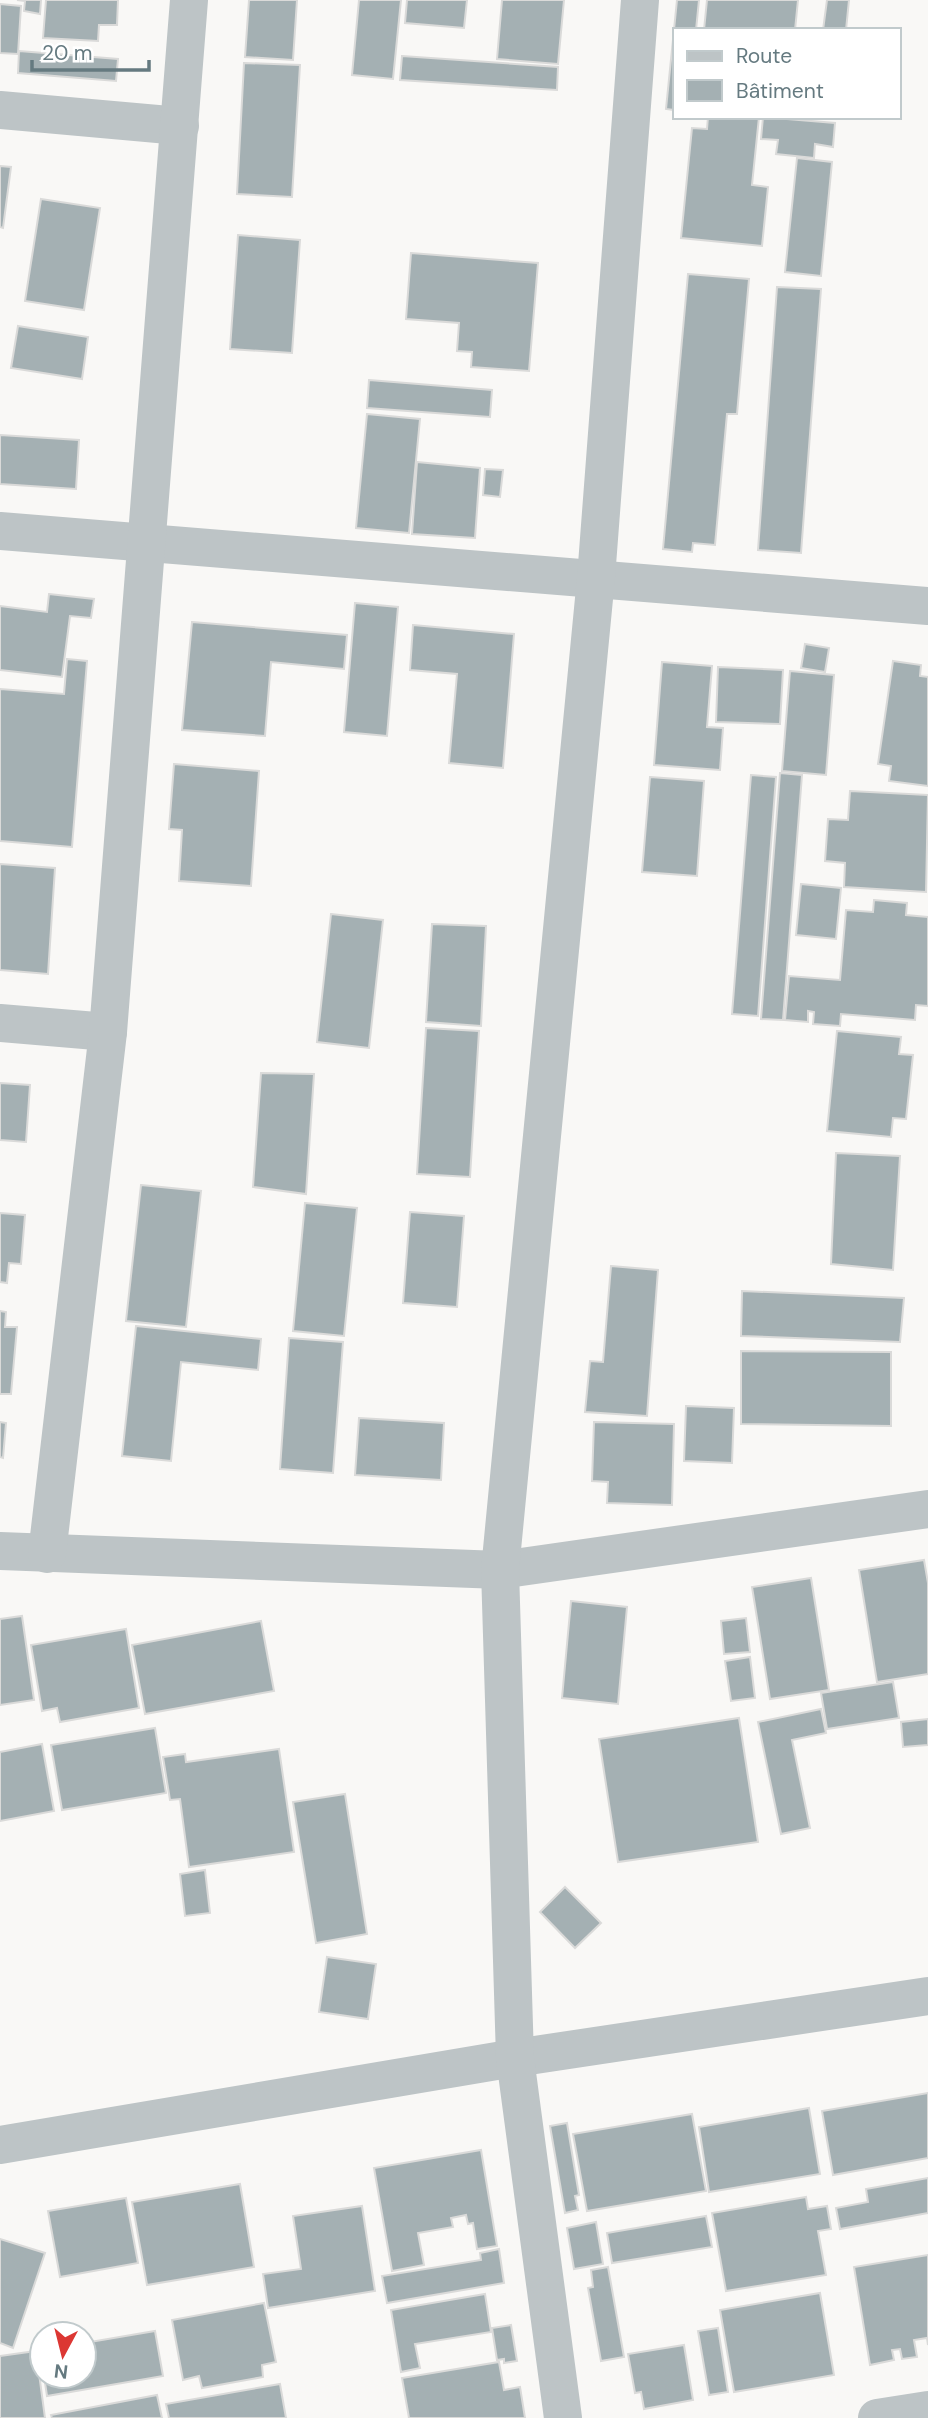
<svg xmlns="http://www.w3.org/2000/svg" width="928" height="2418" viewBox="0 0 928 2418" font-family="'DM Sans',sans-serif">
	<rect width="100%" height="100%" fill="#f9f8f6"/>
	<g fill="#a4b0b3" stroke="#dadad9" stroke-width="2">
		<polygon points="17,0 41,0 40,14 24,11 25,1"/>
		<polygon points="46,0 118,0 117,25 99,25 98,41 43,38"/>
		<polygon points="249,0 297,0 293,60 245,57"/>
		<polygon points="359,0 401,0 393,79 352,75"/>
		<polygon points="407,0 467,0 464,28 405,23"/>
		<polygon points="502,0 564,0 558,64 497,59"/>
		<polygon points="677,0 699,0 696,30 674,30 674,110 666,109"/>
		<polygon points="707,0 798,0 795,30 704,30"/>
		<polygon points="827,0 849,0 846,30 823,30"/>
		<polygon points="0,4 21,6 18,54 0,53"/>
		<polygon points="19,51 118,59 116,81 18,73"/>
		<polygon points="402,56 558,67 557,90 400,80"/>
		<polygon points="244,63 300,65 292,197 237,194"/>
		<polygon points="708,117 759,117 752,185 768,187 762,246 681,238 692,128 707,129"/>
		<polygon points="763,117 835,123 833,147 815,144 814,158 776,154 778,140 761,139"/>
		<polygon points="797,158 832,162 821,276 785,272"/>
		<polygon points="0,166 11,167 3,228 0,227"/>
		<polygon points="41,199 100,208 84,310 25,301"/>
		<polygon points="238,235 300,240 292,353 230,349"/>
		<polygon points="411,253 538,263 529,371 471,367 472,352 457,351 459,323 406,319"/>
		<polygon points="688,274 749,279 737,414 727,414 715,545 693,543 692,552 663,549"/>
		<polygon points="777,287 821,289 801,553 758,550"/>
		<polygon points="18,326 88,337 82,379 11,368"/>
		<polygon points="369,380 492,390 490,417 367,408"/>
		<polygon points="367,414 420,419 409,533 356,528"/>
		<polygon points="0,435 79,440 76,489 0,484"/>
		<polygon points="417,462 480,468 475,538 412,534"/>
		<polygon points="485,469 503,470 500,497 483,495"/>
		<polygon points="49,594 94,599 91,618 70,616 62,677 0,670 0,606 47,612"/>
		<polygon points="355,603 398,607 387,736 344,732"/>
		<polygon points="192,622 347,635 344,669 271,662 265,736 182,730"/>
		<polygon points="413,625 514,634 503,768 449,763 457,674 410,670"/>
		<polygon points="805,644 829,648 825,672 801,668"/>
		<polygon points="67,659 87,661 72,847 0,841 0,689 64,694"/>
		<polygon points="893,661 921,665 920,676 928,677 928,786 889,781 891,766 878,764"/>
		<polygon points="662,662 712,666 707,727 723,728 720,770 654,765"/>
		<polygon points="718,667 783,670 780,724 716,722"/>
		<polygon points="790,671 834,675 826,775 782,771"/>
		<polygon points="174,764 259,771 251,886 179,881 182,830 169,829"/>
		<polygon points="780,773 802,775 783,1020 761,1019"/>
		<polygon points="751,775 776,777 758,1016 732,1014"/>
		<polygon points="650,777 704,781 697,876 642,872"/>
		<polygon points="850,791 928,795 926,892 844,887 845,863 825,861 828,819 848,820"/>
		<polygon points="0,864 55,868 48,974 0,970"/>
		<polygon points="801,884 841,888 836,939 796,935"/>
		<polygon points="874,900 907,903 906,915 928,917 928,1006 916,1005 915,1020 841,1014 840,1026 813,1024 814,1012 808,1011 808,1022 785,1020 789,976 840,980 846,910 873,912"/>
		<polygon points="331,914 383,920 369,1048 317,1042"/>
		<polygon points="432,924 486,926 481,1026 426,1022"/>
		<polygon points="426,1028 479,1031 470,1177 417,1174"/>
		<polygon points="837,1031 901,1037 899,1054 913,1055 906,1119 893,1118 891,1137 827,1131"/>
		<polygon points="261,1073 314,1074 306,1194 253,1187"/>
		<polygon points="0,1083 30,1085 26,1142 0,1140"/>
		<polygon points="836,1153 900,1156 893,1270 831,1264"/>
		<polygon points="141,1185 201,1191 186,1327 126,1321"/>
		<polygon points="305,1203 357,1208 344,1336 293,1331"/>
		<polygon points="410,1212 464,1216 457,1307 403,1303"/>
		<polygon points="0,1213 25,1215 21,1264 9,1263 7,1283 0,1282"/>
		<polygon points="611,1266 658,1270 647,1416 585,1412 590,1361 603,1362"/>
		<polygon points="742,1291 904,1298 900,1342 741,1336"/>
		<polygon points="0,1311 6,1312 5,1327 17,1327 11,1394 0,1394"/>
		<polygon points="136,1326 261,1339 258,1370 181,1362 171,1461 122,1456"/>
		<polygon points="289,1338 343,1342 333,1473 280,1469"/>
		<polygon points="741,1351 891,1352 891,1426 741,1424"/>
		<polygon points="686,1406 734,1408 732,1463 684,1461"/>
		<polygon points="359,1418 444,1423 441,1480 355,1475"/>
		<polygon points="0,1422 6,1423 3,1458 0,1457"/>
		<polygon points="594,1422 674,1424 672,1505 607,1503 608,1482 592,1481"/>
		<polygon points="924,1560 928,1583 928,1674 877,1682 859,1570"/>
		<polygon points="811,1578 829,1690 770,1699 752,1587"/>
		<polygon points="571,1601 627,1607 618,1704 562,1698"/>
		<polygon points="22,1616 34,1700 0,1705 0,1619"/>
		<polygon points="746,1618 750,1652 724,1654 721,1621"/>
		<polygon points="261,1621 274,1691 145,1714 132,1645"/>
		<polygon points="126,1629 139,1708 60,1722 57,1708 42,1711 31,1645"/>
		<polygon points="750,1657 755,1698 731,1701 725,1661"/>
		<polygon points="893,1682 899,1718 827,1729 821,1693"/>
		<polygon points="821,1709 826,1733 792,1740 810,1828 781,1834 758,1722"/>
		<polygon points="739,1718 758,1842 618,1862 599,1739"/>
		<polygon points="928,1719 928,1745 903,1747 901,1722"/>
		<polygon points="155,1728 166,1793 62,1810 51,1745"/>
		<polygon points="42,1744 54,1811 0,1821 0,1752"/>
		<polygon points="279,1749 294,1852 189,1867 180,1799 170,1800 163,1757 185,1754 186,1762"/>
		<polygon points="345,1794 367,1934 316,1943 293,1802"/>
		<polygon points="205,1870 210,1913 185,1916 180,1874"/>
		<polygon points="565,1887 601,1923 575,1948 540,1912"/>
		<polygon points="327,1957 376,1964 368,2019 319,2012"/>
		<polygon points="928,2093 928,2158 833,2175 822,2111"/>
		<polygon points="809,2108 820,2174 709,2192 699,2127"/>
		<polygon points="692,2114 706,2191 587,2211 573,2134"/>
		<polygon points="567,2123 579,2195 575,2196 578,2210 565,2213 550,2126"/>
		<polygon points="481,2150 497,2246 477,2249 473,2223 468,2224 466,2215 451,2218 453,2227 418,2233 424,2265 392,2271 374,2168"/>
		<polygon points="928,2178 928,2213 840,2229 836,2208 868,2202 866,2189"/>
		<polygon points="240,2184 254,2267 147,2285 132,2202"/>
		<polygon points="806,2197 808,2209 827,2206 831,2229 818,2231 826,2275 726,2291 712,2213"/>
		<polygon points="126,2198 138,2263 60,2277 48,2211"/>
		<polygon points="362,2206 375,2291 268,2308 263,2274 301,2269 293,2216"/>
		<polygon points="706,2216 712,2247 612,2263 607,2233"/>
		<polygon points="596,2222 603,2264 574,2269 567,2228"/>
		<polygon points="0,2239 45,2253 13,2348 0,2343"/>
		<polygon points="499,2249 504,2283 387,2303 382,2276 481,2260 480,2253"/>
		<polygon points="928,2255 928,2345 927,2338 914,2340 917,2357 902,2359 900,2349 892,2350 894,2360 870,2365 854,2267"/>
		<polygon points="608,2267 624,2357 601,2361 588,2288 593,2287 591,2270"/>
		<polygon points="820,2293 834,2375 734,2392 720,2310"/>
		<polygon points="485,2294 491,2332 415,2344 420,2368 401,2372 391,2310"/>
		<polygon points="264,2303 276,2362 262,2365 263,2377 202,2388 199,2376 183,2380 172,2320"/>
		<polygon points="511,2325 517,2361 504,2363 504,2359 497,2360 492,2328"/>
		<polygon points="718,2328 728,2392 709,2395 698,2331"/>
		<polygon points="155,2331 163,2376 47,2396 44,2376 84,2376 84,2343"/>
		<polygon points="684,2345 693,2400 644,2409 641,2392 635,2393 628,2354"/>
		<polygon points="36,2351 45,2418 0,2418 0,2356"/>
		<polygon points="499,2362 504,2390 520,2387 525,2418 409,2418 402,2378"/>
		<polygon points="280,2384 286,2418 169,2418 166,2404"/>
		<polygon points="157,2395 162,2418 52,2418 51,2415"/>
	</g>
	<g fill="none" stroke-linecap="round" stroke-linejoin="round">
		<g stroke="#bdc4c6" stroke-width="38">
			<polyline points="0,110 180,126"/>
			<polyline points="0,531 928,606"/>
			<polyline points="0,1023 108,1032"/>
			<polyline points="0,1551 500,1570 928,1509"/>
			<polyline points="47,1554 108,1032 189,0"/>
			<polyline points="0,2145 515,2058 928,1996"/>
			<polyline points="563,2418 515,2058 500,1570 596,578 640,0"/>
			<polyline points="877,2418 928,2410"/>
		</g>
	</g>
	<rect x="673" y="28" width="228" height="91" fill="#ffffff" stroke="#c1cacc" stroke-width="2"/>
	<rect x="687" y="51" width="35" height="10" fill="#bdc4c6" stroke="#c1cacc" stroke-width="2"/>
	<text x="736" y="63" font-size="21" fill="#657a80">Route</text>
	<rect x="687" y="80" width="35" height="21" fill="#a4b0b3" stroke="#c1cacc" stroke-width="2"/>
	<text x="736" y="98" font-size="21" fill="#657a80">Bâtiment</text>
	<g transform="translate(63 2355) rotate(187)"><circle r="33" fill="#ffffff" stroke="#c1cacc" stroke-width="2"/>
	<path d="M0-5L12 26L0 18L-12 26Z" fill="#dc3733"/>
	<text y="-10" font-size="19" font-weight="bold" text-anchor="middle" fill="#657a80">N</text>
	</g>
	<path d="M32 60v10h117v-10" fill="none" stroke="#657a80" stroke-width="3.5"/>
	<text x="42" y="60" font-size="21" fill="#657a80" stroke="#ffffff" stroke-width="5" paint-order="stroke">20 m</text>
</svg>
